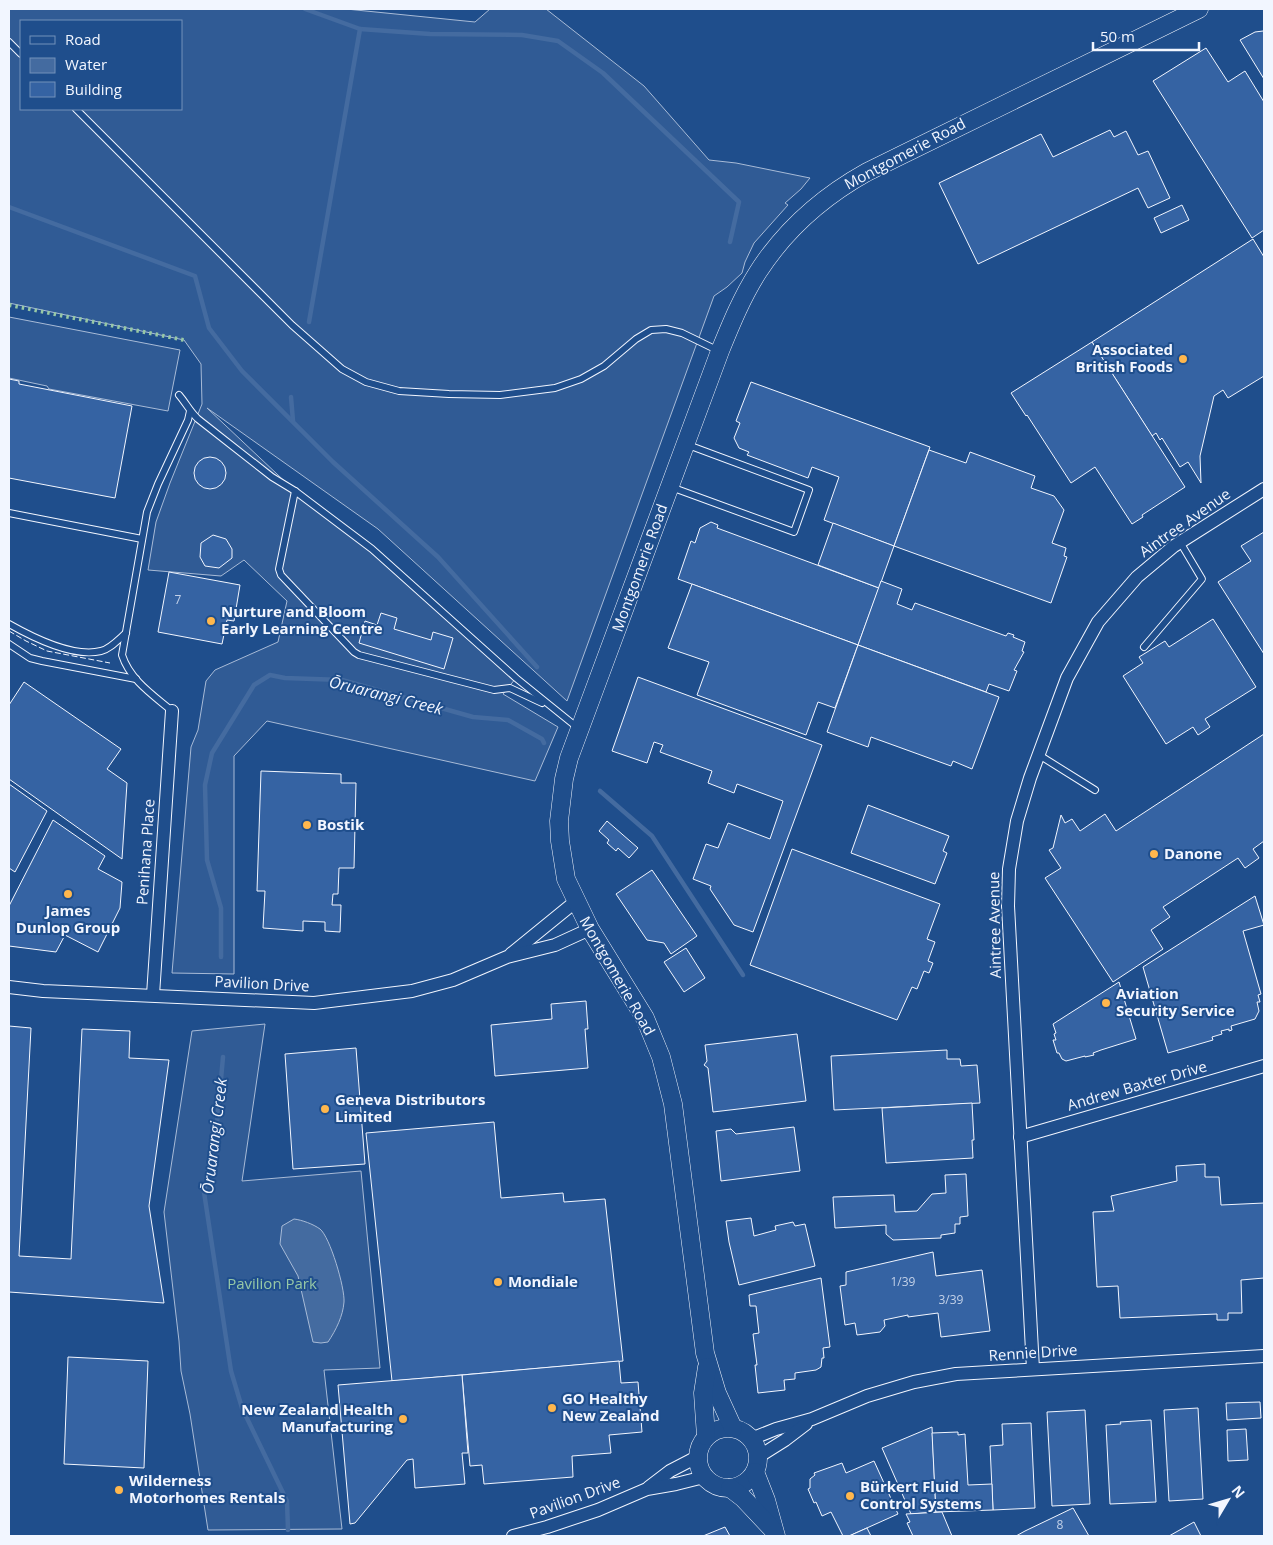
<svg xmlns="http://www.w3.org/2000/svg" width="1273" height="1545" viewBox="0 0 1273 1545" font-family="'Open Sans',sans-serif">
	<rect width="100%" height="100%" fill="#1f4e8c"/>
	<g fill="#305b95" stroke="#a8bbd7" fill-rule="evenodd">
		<path d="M9 9H346L475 22 490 9H546L644 86 709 160 736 163 810 178 801 189 785 203 788 205 754 243 745 262 742 273 727 287 714 296 567 701 378 529 207 408 295 491 372 549 516 678 503 694 558 727 535 781 267 721 234 756V974L172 973 191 747 198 730 206 681 215 670 278 642 287 601 244 560 221 576 148 570 156 522 170 483 202 404 201 364 184 340 9 303ZM21 21H181V109H21Z"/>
		<polygon points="9,317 180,350 168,411 49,389 47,386 9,378"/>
		<polygon points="265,1024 242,1181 361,1171 380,1368 324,1370 342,1529 208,1530 190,1414 181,1371 179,1341 164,1212 192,1031"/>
	</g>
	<path fill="#446ba0" stroke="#a8bbd7" d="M294 1219C302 1220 313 1224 320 1229 330 1237 345 1288 344 1302 343 1316 336 1330 328 1342L321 1343 313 1342 298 1276 280 1244 282 1226Z"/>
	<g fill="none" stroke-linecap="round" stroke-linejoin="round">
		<g stroke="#446ba0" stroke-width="4.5">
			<polyline points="305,9 360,29 430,34 522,35 558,41 603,73 739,202 730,242"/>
			<polyline points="9,207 195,276 209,328 242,371 333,462 438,557 537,667"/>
			<polyline points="309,322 360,29"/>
			<polyline points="291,397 293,421"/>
			<polyline points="600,791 652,836 743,975"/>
			<polyline points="221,957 221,908 207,860 205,785 212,753 254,685 270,675 285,678 342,680 473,717 508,720 542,739 544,743"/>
			<polyline points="223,1057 217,1123 204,1192 231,1371 242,1408 287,1501 288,1530"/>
		</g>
	</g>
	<g fill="#3563a3" stroke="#f2f6ff">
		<polygon points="1263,31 1264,31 1264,79 1240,40 1255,32"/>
		<polygon points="1206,48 1228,82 1245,71 1264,102 1264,230 1252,238 1153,81"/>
		<polygon points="1110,130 1114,137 1126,131 1138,155 1148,151 1170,198 1148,208 1138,188 978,264 939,183 1041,134 1053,157"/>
		<polygon points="1182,205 1189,220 1161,233 1154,218"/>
		<polygon points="1253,239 1264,257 1264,376 1228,398 1223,390 1214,396 1200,456 1201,483 1188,462 1180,467 1162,438 1160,440 1156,433 1152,436 1092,342"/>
		<polygon points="1092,342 1185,487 1142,515 1143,517 1132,524 1095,467 1071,483 1027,415 1026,416 1011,393"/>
		<polygon points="9,379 19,381 19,384 132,406 115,498 9,478"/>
		<polygon points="751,382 930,447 894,546 824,520 839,477 812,467 808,478 747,455 749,452 739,448 734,438 740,423 736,421"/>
		<polygon points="929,450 966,463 970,452 1035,476 1031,488 1054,496 1064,510 1052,543 1066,548 1064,556 1067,557 1051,603 894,546"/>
		<circle cx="210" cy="473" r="16"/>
		<polygon points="711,522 718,525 717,528 879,588 858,645 678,579 691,541 695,543 700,528"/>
		<polygon points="833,523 894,546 879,588 818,565"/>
		<polygon points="1264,532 1264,654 1218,582 1251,561 1241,546"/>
		<polygon points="213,535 226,539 232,549 232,558 219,568 205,566 200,557 201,543"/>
		<polygon points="169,572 240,585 234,621 227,620 222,644 158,632"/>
		<polygon points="881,581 902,589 897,604 912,610 915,603 1006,636 1008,633 1014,635 1013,637 1025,642 1022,651 1024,652 1014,670 1017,671 1009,691 989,684 986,692 858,645"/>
		<polygon points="692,584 858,645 835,708 818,702 806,735 697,695 709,662 668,648"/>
		<polygon points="381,613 397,618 394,629 431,640 433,632 453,638 444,669 359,643 365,621 377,625"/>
		<polygon points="1213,619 1256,687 1205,719 1210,727 1198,735 1193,727 1166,744 1123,676 1143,663 1139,657 1165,641 1169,647"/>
		<polygon points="858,645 999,697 972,769 953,761 951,766 871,737 868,747 827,732"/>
		<polygon points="638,677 822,745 753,932 734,925 710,889 711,886 693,879 706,844 718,848 728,823 770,839 783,801 737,784 734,793 708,783 712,771 660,752 663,745 654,742 647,763 612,751"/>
		<polygon points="24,682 121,749 107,769 127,783 122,859 9,779 9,705"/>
		<polygon points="1264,734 1264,841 1253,849 1259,858 1245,868 1238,858 1163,907 1170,917 1151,930 1163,949 1113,982 1045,878 1061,868 1049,850 1053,848 1061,815 1065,823 1072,819 1080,831 1105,814 1116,831"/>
		<polygon points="261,771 341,774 341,783 356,783 354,868 339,868 338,894 333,894 332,905 341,905 340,932 325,931 325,922 303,921 303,931 263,928 265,891 257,891"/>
		<polygon points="9,784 47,811 15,872 9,868"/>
		<polygon points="868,805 949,836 943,851 947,853 935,884 851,853"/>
		<polygon points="53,820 105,856 98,869 122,882 120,908 98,952 65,935 56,952 9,946 9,906"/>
		<polygon points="607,821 638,848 629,858 618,848 616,851 607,843 609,840 599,831"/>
		<polygon points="792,849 940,904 927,939 935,942 928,961 933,963 929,973 924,971 917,989 912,987 897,1020 750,965"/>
		<polygon points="652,870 697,936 671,954 664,943 647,940 616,894"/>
		<polygon points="1255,896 1264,925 1243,931 1261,994 1258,995 1260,1002 1257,1002 1259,1011 1255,1019 1231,1026 1232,1030 1229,1031 1229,1029 1221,1031 1222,1034 1212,1037 1213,1040 1168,1053 1143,967"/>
		<polygon points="686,948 705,978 684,992 664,962"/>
		<polygon points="1119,982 1136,1039 1101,1050 1093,1053 1094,1055 1085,1057 1085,1056 1066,1061 1062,1059 1059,1053 1057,1053 1053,1040 1056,1040 1054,1034 1056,1033 1053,1024"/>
		<polygon points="586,1001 588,1029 585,1029 588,1068 495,1076 491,1025 552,1019 551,1004"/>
		<polygon points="9,1026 31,1028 19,1256 71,1259 82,1029 130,1031 129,1058 169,1060 149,1206 164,1303 9,1292"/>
		<polygon points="797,1034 806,1101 713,1112 708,1068 704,1065 707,1061 705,1045"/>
		<polygon points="356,1048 365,1164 293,1169 285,1054"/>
		<polygon points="947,1050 947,1059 960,1059 961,1066 977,1065 980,1103 834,1110 831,1056"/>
		<polygon points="972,1103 974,1140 972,1140 973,1158 886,1163 882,1108"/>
		<polygon points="494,1122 501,1198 563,1193 564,1202 605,1199 623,1361 392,1381 366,1133"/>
		<polygon points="794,1127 800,1171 721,1181 716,1131 731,1129 736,1134"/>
		<polygon points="1205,1164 1205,1177 1219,1177 1221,1205 1264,1203 1264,1278 1241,1280 1242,1313 1228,1313 1228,1320 1217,1320 1217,1314 1120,1318 1118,1286 1097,1287 1093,1212 1114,1211 1111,1196 1177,1181 1176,1166"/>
		<polygon points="966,1174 968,1216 960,1217 960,1224 955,1224 955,1233 941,1235 941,1238 893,1240 886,1234 886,1225 835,1228 833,1197 894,1195 895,1212 917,1211 932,1194 946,1193 945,1175"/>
		<polygon points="751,1218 754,1236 776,1230 775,1226 793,1222 795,1226 805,1224 815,1266 739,1285 729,1242 726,1221"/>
		<polygon points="933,1252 936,1276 982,1270 990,1331 941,1337 938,1313 908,1317 908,1315 884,1320 885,1326 880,1332 857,1335 855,1323 845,1325 840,1286 846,1285 846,1272"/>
		<polygon points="821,1278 830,1347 823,1348 824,1358 822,1358 821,1367 816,1370 795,1373 795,1379 784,1380 785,1390 758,1393 755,1365 757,1365 753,1334 759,1333 756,1306 750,1306 749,1295"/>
		<polygon points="68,1357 148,1361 144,1468 64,1464"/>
		<polygon points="619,1361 621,1383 638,1382 642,1432 609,1435 611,1453 572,1456 573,1477 484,1484 482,1465 470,1466 462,1375"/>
		<polygon points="462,1375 468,1453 462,1453 465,1484 415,1488 413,1459 407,1460 355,1523 350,1524 338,1385"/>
		<polygon points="1260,1402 1261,1418 1227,1420 1226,1403"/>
		<polygon points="1198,1408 1203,1499 1169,1501 1164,1410"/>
		<polygon points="1085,1410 1090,1504 1052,1506 1047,1412"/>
		<polygon points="1151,1420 1156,1502 1110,1504 1106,1425 1121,1424 1120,1422"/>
		<polygon points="1031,1423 1035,1508 993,1510 990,1446 1003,1445 1002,1424"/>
		<polygon points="932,1427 936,1512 911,1514 882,1448"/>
		<polygon points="1246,1429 1248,1460 1228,1461 1227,1430"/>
		<polygon points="958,1432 958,1435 965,1434 968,1485 992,1484 993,1510 936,1512 932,1433"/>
		<polygon points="874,1461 898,1514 849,1536 843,1536 831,1512 822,1516 816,1502 814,1503 808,1489 810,1488 810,1479 815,1475 814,1473 842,1463 846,1473"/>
		<polygon points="1073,1508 1089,1536 1016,1536 1025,1531"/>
		<polygon points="942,1512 952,1536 913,1536 907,1523 910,1522 906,1514"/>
		<polygon points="1194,1522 1201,1536 1169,1536"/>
		<polygon points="725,1527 730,1536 703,1536"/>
		<polygon points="867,1528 871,1536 849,1536"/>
	</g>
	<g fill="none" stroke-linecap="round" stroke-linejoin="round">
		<defs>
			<g id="lane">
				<polyline points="9,42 21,54"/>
				<polyline points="76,109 292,325 342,369 366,382 399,391 449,394 500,395 555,388 581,379 604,366 636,339 651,330 666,329 682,333 719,351"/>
				<path d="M179 395C186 403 190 412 198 419L272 477 295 491 372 549 516 678 578 728"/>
				<polyline points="671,487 794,532 809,490 688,445"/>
				<polyline points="295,491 279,569 281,575 354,652 359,655 494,690 510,688 542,703"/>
				<polyline points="9,513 142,539"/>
				<path d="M9 624C32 637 73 658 101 651 110 649 118 640 126 633"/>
				<polyline points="9,644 30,658 42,661 136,679"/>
				<polyline points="1144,647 1202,579 1180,542"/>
				<path d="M172 711C153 695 130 680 122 655L147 512 158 484 188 420 190 411"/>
				<polyline points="1039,755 1095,790"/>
			</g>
			<g id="street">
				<polyline points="511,954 575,902"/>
				<polyline points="9,987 43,991 314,1003 412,991 453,980 507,957 555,945 590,929"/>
				<polyline points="153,995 172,711"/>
				<polyline points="1020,1137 1264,1066"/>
				<polyline points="1033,1369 1008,906 1009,869 1017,821 1030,778 1067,678 1098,622 1137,577 1174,546 1264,489"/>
				<polyline points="751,1439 776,1429 812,1419 867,1396 914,1382 956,1374 1264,1356"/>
				<polyline points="758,1457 785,1440 806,1424"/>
				<polyline points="649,1487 670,1471 697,1457"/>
				<polyline points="513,1536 547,1527 598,1510 647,1489 676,1484 704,1477"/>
			</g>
			<g id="secondary">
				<circle cx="728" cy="1458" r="30"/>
				<path d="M733 1428 717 1393 705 1353 673 1104 661 1057 645 1018 590 929 566 879 560 841 559 821 564 779 569 758 720 351C731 324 742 297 758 272 785 230 824 196 867 172L1199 9"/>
				<polyline points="706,1436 703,1393 707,1367"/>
				<polyline points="755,1472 766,1500 776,1536"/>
				<polyline points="730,1488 743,1498 774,1531"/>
			</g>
		</defs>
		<use href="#lane" stroke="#f2f6ff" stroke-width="8"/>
		<use href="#street" stroke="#f2f6ff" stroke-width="14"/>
		<use href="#secondary" stroke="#f2f6ff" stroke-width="19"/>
		<use href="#lane" stroke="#1f4e8c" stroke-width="6"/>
		<use href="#street" stroke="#1f4e8c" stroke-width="12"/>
		<use href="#secondary" stroke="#1f4e8c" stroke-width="18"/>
		<polyline stroke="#97c8a6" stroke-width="4" stroke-dasharray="2.5 4" stroke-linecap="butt" points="9,305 184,340"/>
		<polyline stroke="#f2f6ff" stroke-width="1" stroke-dasharray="6 2.5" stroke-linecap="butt" points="9,631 26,641 47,651 110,663"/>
	</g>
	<g fill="#ffb74d" stroke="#1f4e8c" stroke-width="2">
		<circle cx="1183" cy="359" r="5"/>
		<circle cx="211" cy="621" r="5"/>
		<circle cx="307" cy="825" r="5"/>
		<circle cx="1154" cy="854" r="5"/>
		<circle cx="68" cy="894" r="5"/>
		<circle cx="1106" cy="1003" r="5"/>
		<circle cx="325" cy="1109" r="5"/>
		<circle cx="498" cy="1282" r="5"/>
		<circle cx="552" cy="1408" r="5"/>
		<circle cx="403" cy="1419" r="5"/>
		<circle cx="119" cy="1490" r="5"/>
		<circle cx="850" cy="1496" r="5"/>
	</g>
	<g text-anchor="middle" stroke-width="4" stroke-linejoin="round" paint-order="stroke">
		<g font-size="12" fill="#c3d1e8">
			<text x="178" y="604">7</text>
			<text x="903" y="1286">1/39</text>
			<text x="951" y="1304">3/39</text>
			<text x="1060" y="1529">8</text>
		</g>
		<g font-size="15" fill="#f2f6ff" stroke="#1f4e8c">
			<text transform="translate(905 154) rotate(-28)" y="5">Montgomerie Road</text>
			<text transform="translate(1185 523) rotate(-35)" y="5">Aintree Avenue</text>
			<text transform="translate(640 568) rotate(-70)" y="5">Montgomerie Road</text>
			<text transform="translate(146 852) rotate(-86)" y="5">Penihana Place</text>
			<text transform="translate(995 925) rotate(-91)" y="5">Aintree Avenue</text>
			<text transform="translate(617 976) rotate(60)" y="5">Montgomerie Road</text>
			<text transform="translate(262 984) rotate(3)" y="5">Pavilion Drive</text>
			<text transform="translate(1137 1086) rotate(-16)" y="5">Andrew Baxter Drive</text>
			<text transform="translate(1033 1353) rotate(-4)" y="5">Rennie Drive</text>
			<text transform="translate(575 1498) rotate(-20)" y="5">Pavilion Drive</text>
		</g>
		<g font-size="15" font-weight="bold" fill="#f2f6ff" stroke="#1f4e8c" text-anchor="start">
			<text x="1173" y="355" text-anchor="end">Associated<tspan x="1173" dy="17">British Foods</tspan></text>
			<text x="221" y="617">Nurture and Bloom<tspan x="221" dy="17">Early Learning Centre</tspan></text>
			<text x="317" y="830">Bostik</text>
			<text x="1164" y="859">Danone</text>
			<text x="68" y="916" text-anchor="middle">James<tspan x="68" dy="17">Dunlop Group</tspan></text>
			<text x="1116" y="999">Aviation<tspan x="1116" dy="17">Security Service</tspan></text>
			<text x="335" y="1105">Geneva Distributors<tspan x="335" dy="17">Limited</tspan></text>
			<text x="508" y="1287">Mondiale</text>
			<text x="562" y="1404">GO Healthy<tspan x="562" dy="17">New Zealand</tspan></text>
			<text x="393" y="1415" text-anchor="end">New Zealand Health<tspan x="393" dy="17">Manufacturing</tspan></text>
			<text x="129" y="1486">Wilderness<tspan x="129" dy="17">Motorhomes Rentals</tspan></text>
			<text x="860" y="1492">Bürkert Fluid<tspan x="860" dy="17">Control Systems</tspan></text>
		</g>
		<g font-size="15" fill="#97c8a6" stroke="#1f4e8c">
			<text x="272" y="1289">Pavilion Park</text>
		</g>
		<g font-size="16" font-style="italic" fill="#f2f6ff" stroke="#1f4e8c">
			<text transform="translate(386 695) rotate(14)" y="6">Ōruarangi Creek</text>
			<text transform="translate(214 1136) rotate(-83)" y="6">Ōruarangi Creek</text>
		</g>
	</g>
	<rect width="1273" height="1545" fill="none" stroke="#f2f6ff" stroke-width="20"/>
	<rect x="20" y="20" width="162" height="90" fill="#1f4e8c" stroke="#7391ba"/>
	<rect x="30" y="36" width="25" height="8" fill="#1f4e8c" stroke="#7391ba"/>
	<text x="65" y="45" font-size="15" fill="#f2f6ff">Road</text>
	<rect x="30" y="58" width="25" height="15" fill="#446ba0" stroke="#7391ba"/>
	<text x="65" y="70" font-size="15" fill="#f2f6ff">Water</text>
	<rect x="30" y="82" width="25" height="15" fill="#3563a3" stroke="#7391ba"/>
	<text x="65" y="95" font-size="15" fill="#f2f6ff">Building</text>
	<g transform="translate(1228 1500) rotate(52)" stroke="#1f4e8c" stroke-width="4" paint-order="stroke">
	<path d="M0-4L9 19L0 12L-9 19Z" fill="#f2f6ff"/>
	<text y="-8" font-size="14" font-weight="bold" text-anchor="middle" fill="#f2f6ff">N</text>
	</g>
	<path d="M1093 42v8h106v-8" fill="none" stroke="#f2f6ff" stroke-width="2.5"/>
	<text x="1100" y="42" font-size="15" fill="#f2f6ff" stroke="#1f4e8c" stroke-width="4" paint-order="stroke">50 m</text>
</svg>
